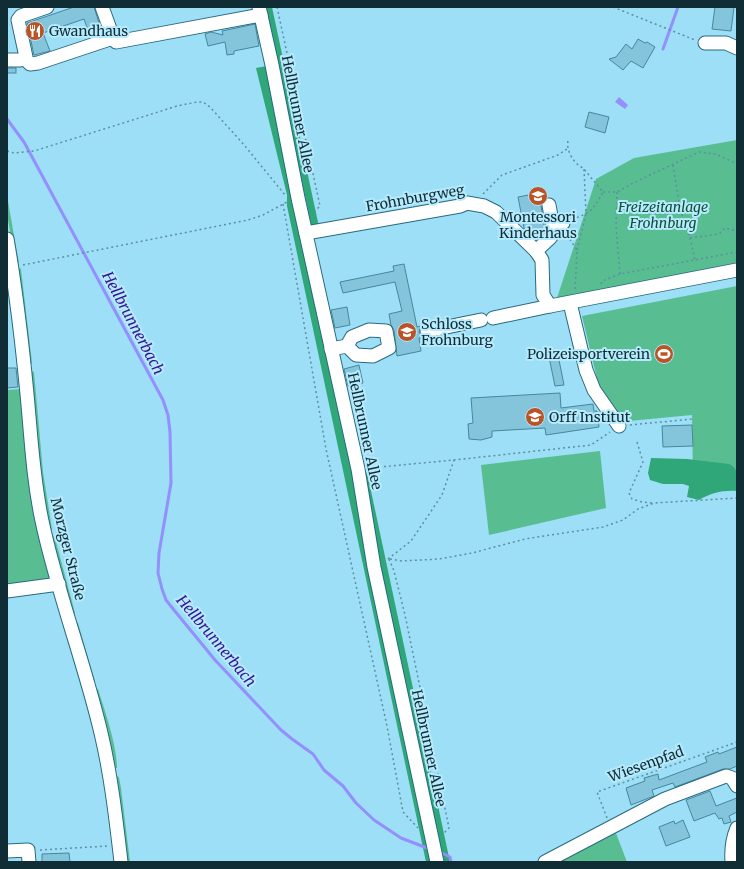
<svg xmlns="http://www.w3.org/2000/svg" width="744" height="869" viewBox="0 0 744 869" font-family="Merriweather,serif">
	<rect width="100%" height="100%" fill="#9ddff7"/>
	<g fill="#58be92">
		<polygon points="737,140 737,263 557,298 596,179 634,158"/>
		<polygon points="7,196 19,263 15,261 7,214"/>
		<polygon points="19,268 21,269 32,363 30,365 17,270"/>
		<polygon points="737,286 737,473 693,481 692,415 629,421 619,417 600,391 582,316"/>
		<polygon points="32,371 34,372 43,472 52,529 51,530 41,483 30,373"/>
		<polygon points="21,389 54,588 7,592 7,390"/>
		<polygon points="600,451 606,508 489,535 481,465"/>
		<polygon points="53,536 55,538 75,613 74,615 51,538"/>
		<polygon points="76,622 78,623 95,681 94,681"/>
		<path d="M95 688 98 689C105 711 117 746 117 768H114Z"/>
		<polygon points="116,776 119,777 121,788 130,862 126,862"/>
		<polygon points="614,828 627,862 551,862"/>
	</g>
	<g fill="#2fa778">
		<polygon points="265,7 272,7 319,227 312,229"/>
		<polygon points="267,66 437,862 426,862 287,206 287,195 256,68"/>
		<path d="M651 458 687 459 729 464C740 469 737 480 737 491 723 490 711 493 699 500L687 497 689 486 683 484H663L650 480 648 473Z"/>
		<polygon points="367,472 450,862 442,862 360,474"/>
	</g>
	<polygon fill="#9390fe" points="619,97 628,105 625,109 615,102"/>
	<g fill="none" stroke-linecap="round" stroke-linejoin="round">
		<g stroke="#9390fe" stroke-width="3">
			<polyline points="663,49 678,7"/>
			<polyline points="7,119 24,142 163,400 168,415 170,432 171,483 159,553 158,573 162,589 166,600 174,610 215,660 281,730 292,739 313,754 324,770 343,786 356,803 374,820 401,838 427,848"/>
			<polyline points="442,853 450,857 451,862"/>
		</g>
	</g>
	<g fill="#84c5dc" stroke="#47879d">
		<polygon points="74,7 94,7 102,32 90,36 84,19 43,33 50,51 34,55 27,23"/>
		<polygon points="715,7 734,7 731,31 712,29"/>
		<polygon points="255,24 259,46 234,51 234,54 227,55 225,42 208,46 205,34 211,32 223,35 222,31"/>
		<polygon points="638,39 645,43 647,42 655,47 643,68 631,61 623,70 609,59 616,57 626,44 632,49"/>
		<rect x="7" y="68" width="9" height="5"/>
		<polygon points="589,112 609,117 605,133 585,127"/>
		<polygon points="539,193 545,231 541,235 533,237 524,228 518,197"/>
		<polygon points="404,264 417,327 421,326 419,332 423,338 419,338 421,351 397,356 394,330 391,325 389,314 402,311 395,282 343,293 340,282 394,271 393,266"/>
		<polygon points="347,307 350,325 335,328 331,310"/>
		<polygon points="558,355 564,385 555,386 549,357"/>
		<polygon points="359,365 363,383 348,386 344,369"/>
		<polygon points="7,368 16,368 18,387 7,388"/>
		<polygon points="560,393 561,408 593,404 594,411 597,411 599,427 546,435 545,428 492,431 492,437 481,440 469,439 468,424 473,423 471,398"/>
		<polygon points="692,425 693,446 663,447 662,426"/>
		<polygon points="737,747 737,766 730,769 723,769 675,787 673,783 652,790 654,796 631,805 626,788 645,781 644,778 658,774 659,780 707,762 705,757 718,752 719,754"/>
		<polygon points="710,791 716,806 737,798 737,812 729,816 731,822 724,824 722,818 719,819 715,813 694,821 686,800"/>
		<polygon points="683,820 690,837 666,846 659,827 674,821 675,824"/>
		<polygon points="69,853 70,862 42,862 42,854"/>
	</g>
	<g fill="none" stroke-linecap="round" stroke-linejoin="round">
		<defs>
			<g id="minor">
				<polyline points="102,7 114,40 116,42 261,15"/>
				<polyline points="259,7 272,65 298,198 358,469 374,567 437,862"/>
				<polyline points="705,43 726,43 737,48"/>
				<polyline points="25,59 30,64 38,63 113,38"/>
				<polyline points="7,60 19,60 25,59 26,57 18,20 21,16 47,7"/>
				<polyline points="549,205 554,233"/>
				<polyline points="306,233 460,206 467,203 484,206 496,212 536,251 542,260 543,295 550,306 737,270"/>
				<path d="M7 239C16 290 22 342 27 394 31 436 33 479 42 521 57 592 84 661 101 733 111 775 116 819 121 862"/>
				<polyline points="536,251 550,238 557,228 563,223"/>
				<polyline points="570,303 586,370 594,390 619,426"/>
				<polyline points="493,318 550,306"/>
				<polyline points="427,331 481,320"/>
				<polyline points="331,349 347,346 356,355 373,356 389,348 386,331 369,330 352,337 347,346"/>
				<polyline points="7,591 59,584"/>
				<polyline points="7,851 28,850 29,862"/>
				<polyline points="545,862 665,799 726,776 732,778 737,786"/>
				<path d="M732 862C731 849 732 840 737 828"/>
			</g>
		</defs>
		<use href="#minor" stroke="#286a80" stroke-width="15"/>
		<g stroke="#5e8fa0" stroke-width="1.5" stroke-dasharray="2 3" stroke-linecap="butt">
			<polyline points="277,7 320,206 313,213"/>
			<polyline points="613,7 695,40"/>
			<path d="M568 141C566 151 574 164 583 168L603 192C593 210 592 212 573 219"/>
			<polyline points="7,151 14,153 34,151 177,106 197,102 203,102 210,107 245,146 285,195"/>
			<polyline points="673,165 680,209 690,238 695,260"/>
			<polyline points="603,192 617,192 631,184 699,152 716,154 737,164"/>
			<polyline points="617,192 616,227 620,274"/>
			<polyline points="483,194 502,175 558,155 567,149"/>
			<polyline points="283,204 326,449 387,726 403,812 418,828"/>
			<polyline points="567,235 577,250 575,290"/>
			<polyline points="690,238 719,234 725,228 737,231"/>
			<polyline points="577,250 586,214 584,169"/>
			<polyline points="23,265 248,220 263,215 287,202"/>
			<polyline points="601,284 602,281 620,274 737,252"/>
			<polyline points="630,425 692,419"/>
			<polyline points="637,442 643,462 629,493 632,499 642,502 652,503"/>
			<polyline points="369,468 454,460 591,445 610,432"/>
			<polyline points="389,559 394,571 405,615 449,828 442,835"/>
			<polyline points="390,559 402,561 439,559 472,553 525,539 603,527 623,520 638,509 654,503 737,498"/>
			<polyline points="384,562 411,541 442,495 454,460"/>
			<polyline points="607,818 597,792 737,742"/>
			<polyline points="40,850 108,846"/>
		</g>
		<use href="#minor" stroke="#fff" stroke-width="13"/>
	</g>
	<defs>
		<symbol id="restaurant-disc" viewBox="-11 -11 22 22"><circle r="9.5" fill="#ba5426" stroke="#b6eafd"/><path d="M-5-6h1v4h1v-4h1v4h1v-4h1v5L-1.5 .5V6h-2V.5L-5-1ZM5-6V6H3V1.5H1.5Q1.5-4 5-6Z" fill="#fff"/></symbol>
		<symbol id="school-disc" viewBox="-11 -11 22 22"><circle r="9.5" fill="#ba5426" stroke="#b6eafd"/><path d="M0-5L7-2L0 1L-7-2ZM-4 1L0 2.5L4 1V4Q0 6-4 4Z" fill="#fff"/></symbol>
		<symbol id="university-disc" viewBox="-11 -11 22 22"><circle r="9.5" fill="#ba5426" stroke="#b6eafd"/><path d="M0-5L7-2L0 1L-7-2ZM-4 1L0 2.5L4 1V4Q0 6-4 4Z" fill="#fff"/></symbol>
		<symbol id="stadium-disc" viewBox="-11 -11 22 22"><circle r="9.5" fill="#ba5426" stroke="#b6eafd"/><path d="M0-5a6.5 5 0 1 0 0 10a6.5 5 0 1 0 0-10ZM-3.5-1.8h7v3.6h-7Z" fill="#fff"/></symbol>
	</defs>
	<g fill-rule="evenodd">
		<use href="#restaurant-disc" x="24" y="20" width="22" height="22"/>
		<use href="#school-disc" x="527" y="185" width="22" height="22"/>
		<use href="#university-disc" x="396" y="321" width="22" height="22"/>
		<use href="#stadium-disc" x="653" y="343" width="22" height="22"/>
		<use href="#university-disc" x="524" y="406" width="22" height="22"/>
	</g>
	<g text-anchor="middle" stroke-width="4" stroke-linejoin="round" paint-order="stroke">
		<g font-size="14" fill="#102c35" stroke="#b6eafd" text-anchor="start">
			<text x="49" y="36">Gwandhaus</text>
			<text x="538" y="222" text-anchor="middle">Montessori<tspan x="538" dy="16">Kinderhaus</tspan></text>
			<text x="421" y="329">Schloss<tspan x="421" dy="16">Frohnburg</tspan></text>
			<text x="650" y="359" text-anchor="end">Polizeisportverein</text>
			<text x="549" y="422">Orff Institut</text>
		</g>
		<g font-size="14" fill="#102c35" stroke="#b6eafd">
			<text transform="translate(298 114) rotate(79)" y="5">Hellbrunner Allee</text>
			<text transform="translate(415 198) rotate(-10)" y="5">Frohnburgweg</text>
			<text transform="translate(365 431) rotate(78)" y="5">Hellbrunner Allee</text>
			<text transform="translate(68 549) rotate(76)" y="5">Morzger Straße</text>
			<text transform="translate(429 748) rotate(78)" y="5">Hellbrunner Allee</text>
			<text transform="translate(646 764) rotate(-20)" y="5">Wiesenpfad</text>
		</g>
		<g font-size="14" font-style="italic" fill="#0f4f36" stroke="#b6eafd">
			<text x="663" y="212">Freizeitanlage<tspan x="663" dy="16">Frohnburg</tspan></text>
		</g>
		<g font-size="15" font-style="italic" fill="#361496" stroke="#b6eafd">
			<text transform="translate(133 323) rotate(62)" y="5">Hellbrunnerbach</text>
			<text transform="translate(216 641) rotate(50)" y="5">Hellbrunnerbach</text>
		</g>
	</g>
	<rect width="744" height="869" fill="none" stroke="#102c35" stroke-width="16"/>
</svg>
